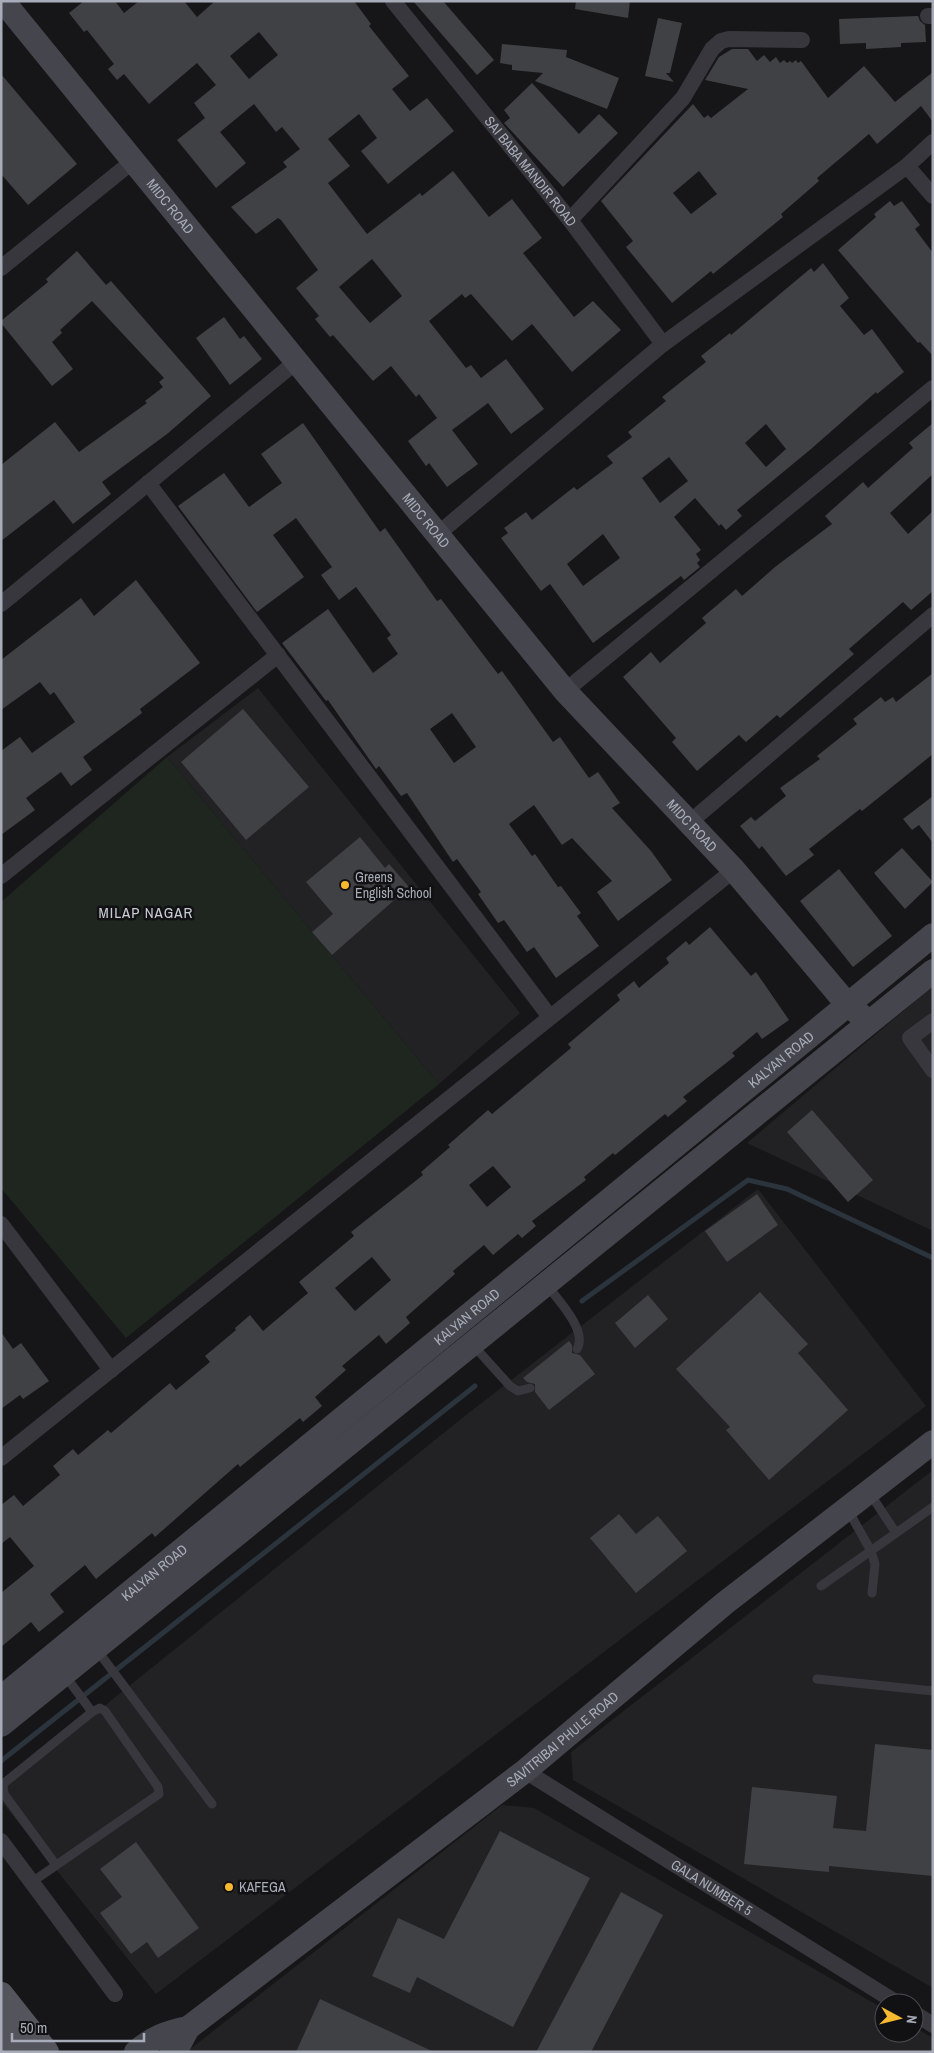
<svg xmlns="http://www.w3.org/2000/svg" width="934" height="2053" viewBox="0 0 934 2053" font-family="'Archivo Narrow',sans-serif">
	<rect width="100%" height="100%" fill="#161618"/>
	<g fill="#222225">
		<polygon points="258,688 520,1013 439,1084 167,757"/>
		<polygon points="933,986 933,1231 747,1143"/>
		<polygon points="758,1189 926,1406 156,1994 1,1801 1,1789 466,1415"/>
		<polygon points="933,1470 933,1988 573,1780 571,1752"/>
		<polygon points="502,1805 534,1808 884,2009 884,2033 914,2033 914,2027 933,2038 933,2052 191,2052 189,2050"/>
	</g>
	<polygon fill="#1e261f" points="167,757 439,1084 126,1338 1,1188 1,902"/>
	<g fill="none" stroke-linecap="round" stroke-linejoin="round">
		<g stroke="#2b343c" stroke-width="5">
			<polyline points="582,1301 748,1180 787,1189 933,1258"/>
			<polyline points="1,1761 475,1386"/>
		</g>
	</g>
	<g fill="#404145" fill-rule="evenodd">
		<path d="M84 1H115L124 13 139 1H184L197 17 215 1H354L371 24 369 26 409 76 392 89 410 111 427 98 454 131 388 184 361 151 377 138 359 114 328 139 350 166 328 183 367 234 420 193 422 196 453 171 489 217 512 199 542 238 523 253 574 317 593 301 621 330 572 372 532 324 512 341 471 294 465 298 462 294 429 321 466 368 471 365 481 378 506 359 544 409 511 434 488 403 452 430 478 464 447 487 429 463 426 466 408 441 437 418 419 394 416 397 391 366 373 381 333 335 330 337 315 319 319 316 296 288 318 270 281 220 278 218 256 234 231 207 287 167 283 162 300 149 282 127 276 132 254 104 220 132 246 163 216 188 177 140 205 118 194 103 216 85 197 63 149 104 124 74 117 80 108 69 114 64 87 30 84 32 69 13ZM259 32 278 55 249 79 230 56ZM372 259 402 296 370 323 339 287Z"/>
		<polygon points="413,1 443,1 494,60 477,75"/>
		<polygon points="576,1 630,1 628,18 575,9"/>
		<polygon points="918,16 920,21 925,25 926,42 901,43 901,47 866,49 866,43 840,44 839,19"/>
		<polygon points="658,18 682,23 670,73 666,73 674,82 645,76"/>
		<polygon points="502,44 567,50 566,57 619,78 607,109 535,81 543,73 512,70 512,65 500,63"/>
		<path d="M732 49H748L757 61 764 55 770 62 776 57 780 63 784 60 787 63 790 61 792 63 796 60 798 63 801 61 828 98 864 66 895 102 933 72V122L921 106 877 144 869 134 817 178 819 181 781 214 783 217 713 274 711 271 672 303 626 247 633 241 601 201 693 104 704 118 708 115 711 118 748 89 705 80 719 57ZM699 171 717 194 691 214 673 193Z"/>
		<polygon points="1,74 77,164 28,205 1,174"/>
		<polygon points="532,83 579,134 599,114 618,133 563,187 504,123 510,118 504,110"/>
		<polygon points="890,201 894,206 902,201 920,225 915,229 933,253 933,356 920,342 918,343 838,250 876,217 874,214"/>
		<polygon points="77,251 106,285 111,281 211,396 167,434 102,482 111,494 73,524 54,500 1,541 1,465 55,422 79,452 147,403 145,401 163,387 159,382 164,378 92,301 60,330 62,333 52,342 73,369 52,386 1,323 1,321 48,282 46,279"/>
		<path d="M823 263 849 298 840 306 864 335 872 329 904 372 877 394 876 392 811 449 737 510 742 516 726 530 721 524 719 526 695 498 674 517 701 550 696 554 700 560 697 563 700 567 684 580 681 576 593 643 550 584 541 591 501 538 508 533 504 528 526 512 532 520 574 487 577 490 613 463 607 456 632 437 628 432 666 401 662 397 706 362 701 356 730 333 731 335 811 268 814 272ZM766 424 786 449 766 467 745 443ZM669 457 688 481 660 503 642 478ZM603 534 620 558 583 586 567 564Z"/>
		<polygon points="224,317 240,339 244,336 262,359 230,385 196,338"/>
		<path d="M303 423 380 532 385 528 437 601 441 599 498 674 502 671 553 742 560 737 589 778 598 772 620 803 612 808 651 851 672 880 618 921 597 892 612 881 572 838 562 845 534 805 509 824 532 856 535 854 558 887 561 886 581 913 577 916 599 946 556 978 534 947 527 952 504 920 498 923 478 894 481 892 457 859 453 862 407 793 401 796 379 766 376 769 328 700 326 701 282 643 328 609 373 673 398 654 387 638 391 635 356 587 339 600 321 575 332 567 296 518 273 535 304 577 257 612 178 506 224 473 249 507 282 483 261 454ZM452 713 476 747 454 763 430 729Z"/>
		<polygon points="933,423 933,474 890,513 908,534 933,511 933,591 911,610 903,602 849,649 854,654 780,718 777,715 746,742 739,735 697,771 672,742 676,738 623,677 651,652 660,663 706,623 702,618 736,589 742,596 775,567 832,524 825,516 863,482 868,488 913,448 909,443"/>
		<polygon points="136,580 200,663 140,709 142,713 83,757 92,770 71,786 61,772 26,798 35,810 1,835 1,751 20,737 32,753 75,722 54,692 50,695 40,682 1,710 1,660 81,598 94,616"/>
		<polygon points="933,673 933,754 862,811 860,809 809,849 814,855 786,876 762,846 759,849 740,826 751,817 755,821 786,796 780,788 820,759 817,756 857,724 853,719 881,697 885,702 893,697 896,702"/>
		<polygon points="243,709 309,787 246,840 181,762"/>
		<polygon points="933,796 933,843 919,825 912,830 903,819"/>
		<polygon points="360,837 385,868 389,864 409,887 332,955 312,932 333,914 306,882"/>
		<polygon points="902,848 933,882 905,909 874,873"/>
		<polygon points="839,869 892,936 853,967 800,901"/>
		<path d="M710 927 751 976 756 972 789 1020 762 1039 757 1032 732 1053 735 1056 683 1097 687 1101 668 1117 665 1114 615 1155 613 1153 584 1177 586 1180 532 1221 536 1226 522 1238 518 1234 493 1255 484 1245 453 1271 455 1274 406 1317 410 1323 386 1344 379 1335 342 1366 346 1370 315 1397 322 1406 303 1422 300 1418 240 1467 238 1464 155 1537 152 1533 96 1579 85 1565 50 1594 64 1612 39 1632 31 1622 1 1647V1593L34 1566 10 1537 1 1544V1505L14 1495 23 1506 60 1475 53 1466 73 1449 78 1455 108 1430 111 1433 170 1383 176 1390 210 1362 205 1356 236 1330 235 1328 250 1315 263 1331 308 1293 299 1282 354 1236 351 1232 423 1175 421 1172 450 1147 448 1145 488 1110 492 1114 571 1048 568 1044 620 1000 617 995 634 981 639 988 669 963 666 958 686 941 689 945ZM493 1166 511 1187 487 1207 469 1185ZM372 1257 391 1280 355 1311 335 1288Z"/>
		<polygon points="812,1110 873,1180 848,1202 787,1132"/>
		<polygon points="757,1194 778,1225 727,1262 705,1231"/>
		<polygon points="760,1292 808,1344 798,1353 848,1410 769,1480 726,1430 730,1427 676,1369"/>
		<polygon points="648,1295 668,1319 635,1348 615,1323"/>
		<polygon points="1,1332 13,1349 21,1343 49,1381 23,1399 20,1395 1,1409"/>
		<polygon points="569,1341 572,1345 572,1353 580,1355 595,1374 549,1410 535,1392 535,1384 527,1382 523,1378"/>
		<polygon points="619,1514 636,1534 658,1516 687,1551 636,1593 590,1538"/>
		<polygon points="875,1744 933,1750 933,1876 829,1866 829,1872 744,1864 752,1787 837,1796 833,1828 866,1831"/>
		<polygon points="500,1831 590,1878 513,2027 417,1977 410,1993 372,1976 398,1918 444,1939"/>
		<polygon points="136,1842 199,1928 158,1958 147,1942 131,1954 100,1913 122,1897 100,1869"/>
		<polygon points="621,1892 663,1915 591,2052 536,2052"/>
		<polygon points="320,1999 434,2052 296,2052"/>
	</g>
	<g fill="none" stroke-linecap="round" stroke-linejoin="round">
		<g stroke="#37373d" stroke-width="9">
			<path d="M546 1284C557 1299 588 1330 577 1349"/>
			<polyline points="473,1345 510,1386 518,1391 530,1388"/>
			<polyline points="869,1492 896,1533"/>
			<polyline points="848,1510 871,1551 875,1564 872,1593"/>
			<polyline points="821,1586 933,1507"/>
			<polyline points="97,1650 212,1804"/>
			<polyline points="817,1679 933,1691"/>
			<polyline points="56,1865 4,1794 3,1784 92,1712"/>
			<polyline points="32,1882 159,1794 158,1787 105,1711 100,1708 92,1712 64,1674"/>
		</g>
		<g stroke="#37373d" stroke-width="16">
			<path id="s1" d="M393 1 570 220 663 344"/>
			<polyline points="928,16 933,16"/>
			<polyline points="907,166 933,196"/>
			<polyline points="570,220 683,98 712,49 721,41 729,39 802,40"/>
			<polyline points="1,268 133,161"/>
			<polyline points="148,483 550,1017"/>
			<polyline points="438,534 663,344 907,166 933,142"/>
			<polyline points="1,604 297,361"/>
			<polyline points="565,691 933,388"/>
			<polyline points="690,822 933,615"/>
			<polyline points="1,876 278,655"/>
			<polyline points="933,1021 910,1038 933,1070"/>
			<polyline points="1,1224 111,1370"/>
			<polyline points="1,1458 734,870"/>
			<path id="s2" d="M525 1771 897 2003"/>
			<polyline points="1,1841 115,1994"/>
			<polyline points="914,2013 933,2025"/>
		</g>
		<g stroke="#45464d" stroke-width="24">
			<path id="s3" d="M3 1 565 691 734 870 847 1004 869 1022"/>
			<path id="s4" d="M1 1698 933 935"/>
			<polyline points="1,1725 933,971"/>
			<path d="M136 2052C152 2038 167 2032 188 2028"/>
			<path id="s5" d="M172 2052 179 2045 188 2028 525 1771 725 1603 933 1442"/>
		</g>
		<g stroke="#53545c" stroke-width="26">
			<polyline points="1,1995 46,2052"/>
			<polyline points="1,2029 19,2052"/>
		</g>
	</g>
	<g fill="#f6b92f" stroke="#111113" stroke-width="2">
		<circle cx="345" cy="885" r="5"/>
		<circle cx="229" cy="1887" r="5"/>
	</g>
	<g text-anchor="middle" stroke-width="5" stroke-linejoin="round" paint-order="stroke">
		<g font-size="14" fill="#a7acb8" stroke="#111113">
			<text dy="5" stroke="none"><textPath href="#s1" startOffset="219">SAI BABA MANDIR ROAD</textPath></text>
			<text dy="5" stroke="none"><textPath href="#s3" startOffset="265">MIDC ROAD</textPath></text>
			<text dy="5" stroke="none"><textPath href="#s3" startOffset="670">MIDC ROAD</textPath></text>
			<text dy="5" stroke="none"><textPath href="#s3" startOffset="1075">MIDC ROAD</textPath></text>
			<text dy="5" stroke="none"><textPath href="#s4" startOffset="1008">KALYAN ROAD</textPath></text>
			<text dy="5" stroke="none"><textPath href="#s4" startOffset="602">KALYAN ROAD</textPath></text>
			<text dy="5" stroke="none"><textPath href="#s4" startOffset="198">KALYAN ROAD</textPath></text>
			<text dy="5" stroke="none"><textPath href="#s5" startOffset="502">SAVITRIBAI PHULE ROAD</textPath></text>
			<text dy="5" stroke="none"><textPath href="#s2" startOffset="220">GALA NUMBER 5</textPath></text>
		</g>
		<g font-size="14" fill="#a7acb8" stroke="#111113" text-anchor="start">
			<text x="355" y="882">Greens<tspan x="355" dy="16">English School</tspan></text>
			<text x="239" y="1892">KAFEGA</text>
		</g>
		<g font-size="15" letter-spacing="1" fill="#c8cbd4" stroke="#111113">
			<text x="146" y="918">MILAP NAGAR</text>
		</g>
	</g>
	<rect width="934" height="2053" fill="none" stroke="#a7acb8" stroke-width="5"/>
	<g transform="translate(899 2018) rotate(97)"><circle r="24" fill="#111113" stroke="#4d4f55"/>
	<path d="M0-4L9 19L0 12L-9 19Z" fill="#f6b92f"/>
	<text y="-8" font-size="14" font-weight="bold" text-anchor="middle" fill="#a7acb8">N</text>
	</g>
	<path d="M12 2033v8h132v-8" fill="none" stroke="#a7acb8" stroke-width="2.5"/>
	<text x="20" y="2033" font-size="15" fill="#a7acb8" stroke="#111113" stroke-width="4" paint-order="stroke">50 m</text>
</svg>
